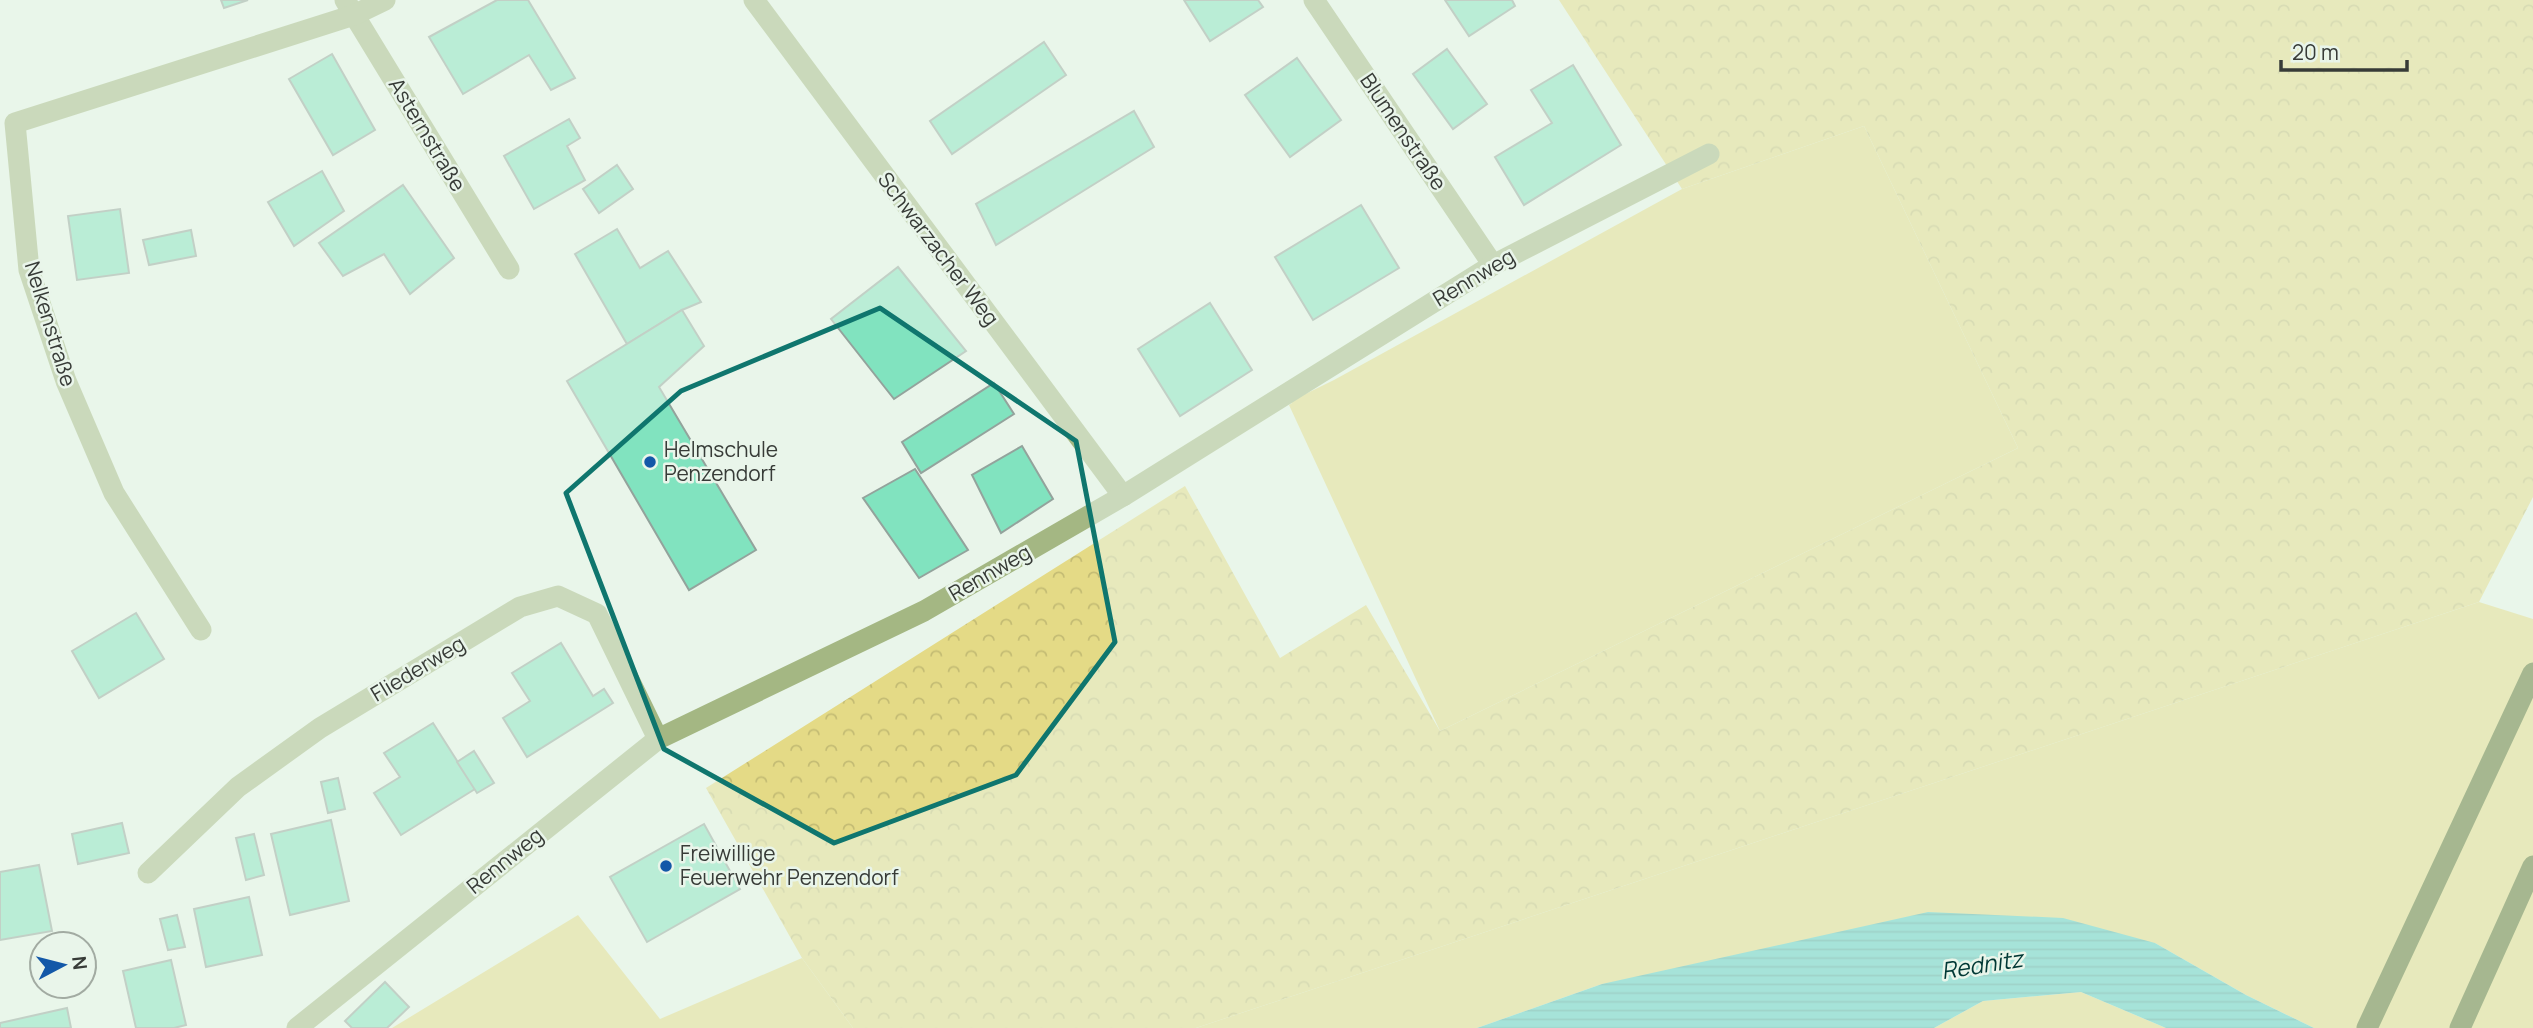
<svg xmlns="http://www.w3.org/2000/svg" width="2533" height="1028" viewBox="0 0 2533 1028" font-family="Manrope,sans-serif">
	<defs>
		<pattern id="forest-crowns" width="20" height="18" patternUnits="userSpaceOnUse" patternTransform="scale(1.75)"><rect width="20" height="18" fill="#e4da86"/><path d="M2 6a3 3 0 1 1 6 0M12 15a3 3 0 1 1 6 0" fill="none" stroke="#c4bc74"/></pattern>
		<pattern id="water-rules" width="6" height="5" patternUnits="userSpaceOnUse" patternTransform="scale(1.75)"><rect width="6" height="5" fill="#55cdc6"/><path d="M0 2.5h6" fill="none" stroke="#47a8a2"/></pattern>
	</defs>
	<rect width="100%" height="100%" fill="#e9f5ea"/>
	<g fill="#e4da86">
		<polygon points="1864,126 2018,448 1440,731 1289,405 1292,403 1291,401 1334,380 1682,189"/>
		<polygon points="2479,602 2533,619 2533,1028 2314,1028 2246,995 2155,943 1602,984 1477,1028 1196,1028"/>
		<polygon points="578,915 660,1019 802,958 853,1028 392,1028"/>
		<polygon points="2081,992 2166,1028 1934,1028 1983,1001"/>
	</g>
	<polygon fill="url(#forest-crowns)" points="1559,0 2533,0 2533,497 2479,602 1196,1028 853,1028 802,958 706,788 1185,486 1280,658 1366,605 1440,731 2018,448 1864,126 1682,189"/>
	<polygon fill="url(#water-rules)" points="1928,912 2063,918 2155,943 2246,995 2314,1028 2166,1028 2081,992 1983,1001 1934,1028 1477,1028 1602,984"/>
	<g fill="#81e3bf" stroke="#93a39c" stroke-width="2">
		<polygon points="221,0 248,0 224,8"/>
		<polygon points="497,0 528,0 575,78 551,90 529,55 463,94 429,37"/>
		<polygon points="1184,0 1258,0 1263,7 1210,41"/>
		<polygon points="1445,0 1512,0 1515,6 1469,36"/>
		<polygon points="1044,42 1066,75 952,154 930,121"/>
		<polygon points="1447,49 1487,104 1453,129 1413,74"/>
		<polygon points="332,54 375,130 333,155 289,79"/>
		<polygon points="1297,58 1341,120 1290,157 1245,95"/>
		<polygon points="1573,65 1621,145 1524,205 1495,157 1552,123 1531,90"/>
		<polygon points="1134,111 1154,147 996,245 976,204"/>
		<polygon points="569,119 580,138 567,146 585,180 534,209 504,156"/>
		<polygon points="617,165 633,189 599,213 583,189"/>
		<polygon points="322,171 344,211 294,246 268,202"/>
		<polygon points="403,185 454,258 410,294 384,254 343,276 319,243"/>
		<polygon points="1361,205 1399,268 1313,320 1275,257"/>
		<polygon points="120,209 129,273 77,280 68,216"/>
		<polygon points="617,229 640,268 668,251 701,302 682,310 627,344 575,254"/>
		<polygon points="191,230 196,256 149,265 143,240"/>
		<polygon points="898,267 966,351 894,399 831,319"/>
		<polygon points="1210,303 1252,370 1180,416 1138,349"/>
		<polygon points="682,310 704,346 659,387 756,550 689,590 567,381"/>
		<polygon points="994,383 1014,414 921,473 902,442"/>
		<polygon points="1022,446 1053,499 1001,533 972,475"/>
		<polygon points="915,469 968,550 919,578 863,498"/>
		<polygon points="136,613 164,659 99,698 72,651"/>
		<polygon points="561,643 593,696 604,689 613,703 527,757 503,718 530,701 512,673"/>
		<polygon points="433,723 475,789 401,835 374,793 400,777 384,753"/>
		<polygon points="474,751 494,783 477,793 457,762"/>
		<polygon points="338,778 345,809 328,813 321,782"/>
		<polygon points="331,820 349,901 290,915 271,834"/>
		<polygon points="122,823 129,853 78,864 72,834"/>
		<polygon points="704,824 740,889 647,942 610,877"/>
		<polygon points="254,834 264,875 246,880 236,838"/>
		<polygon points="39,865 52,931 0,940 0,872"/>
		<polygon points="249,897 262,955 206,967 194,909"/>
		<polygon points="177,915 185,947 168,950 160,919"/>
		<polygon points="171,960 186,1025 174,1028 136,1028 123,971"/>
		<polygon points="385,982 409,1007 387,1028 352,1028 345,1021"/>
		<polygon points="67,1008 71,1028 0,1028 0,1023"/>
	</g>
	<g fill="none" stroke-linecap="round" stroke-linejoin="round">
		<g stroke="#a4b783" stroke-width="21">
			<polyline points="345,0 509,269"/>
			<polyline points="754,0 1123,496"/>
			<polyline points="1314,0 1493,265"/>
			<polyline points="201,630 114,493 66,381 29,270 15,123 354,15 385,0"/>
			<polyline points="148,873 238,787 320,728 520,607 558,596 597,614 658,739"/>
			<polyline points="297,1028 658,739 924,611 1123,496 1493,265 1709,154"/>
		</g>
		<g stroke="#566c25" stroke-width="21">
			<polyline points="2367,1028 2533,673"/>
			<polyline points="2460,1028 2533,866"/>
		</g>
	</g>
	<path d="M0 0H2533V1028H0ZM880 308 1076 441 1115 642 1016 775 834 843 664 749 566 493 681 391Z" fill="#e9f5ea" fill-opacity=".55" fill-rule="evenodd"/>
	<path fill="none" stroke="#0f766e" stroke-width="5" stroke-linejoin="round" d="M880 308 1076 441 1115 642 1016 775 834 843 664 749 566 493 681 391Z"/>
	<g fill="#1358a8" stroke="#e9f5ea" stroke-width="2.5">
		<circle cx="650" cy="462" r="7"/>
		<circle cx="666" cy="866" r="7"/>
	</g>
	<g text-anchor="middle" stroke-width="5" stroke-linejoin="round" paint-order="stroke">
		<g font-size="21" fill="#373b37" stroke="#e9f5ea">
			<text transform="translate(1403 132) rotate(56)" y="7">Blumenstraße</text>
			<text transform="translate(427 135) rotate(59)" y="7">Asternstraße</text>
			<text transform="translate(938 249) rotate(53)" y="7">Schwarzacher Weg</text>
			<text transform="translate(1474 278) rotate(-31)" y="7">Rennweg</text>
			<text transform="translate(50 324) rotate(73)" y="7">Nelkenstraße</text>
			<text transform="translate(990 573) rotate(-30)" y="7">Rennweg</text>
			<text transform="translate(418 669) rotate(-31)" y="7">Fliederweg</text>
			<text transform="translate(505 861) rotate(-39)" y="7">Rennweg</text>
		</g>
		<g font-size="21" fill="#373b37" stroke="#e9f5ea" text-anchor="start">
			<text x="664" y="457">Helmschule<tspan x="664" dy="24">Penzendorf</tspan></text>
			<text x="680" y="861">Freiwillige<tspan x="680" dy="24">Feuerwehr Penzendorf</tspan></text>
		</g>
		<g font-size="23" font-style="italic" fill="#003835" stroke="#e9f5ea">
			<text transform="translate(1982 965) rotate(-9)" y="8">Rednitz</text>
		</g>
	</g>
	<g transform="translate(63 965) rotate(83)"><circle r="33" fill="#e9f5ea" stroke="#a2aba2" stroke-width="2"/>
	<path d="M0-5L12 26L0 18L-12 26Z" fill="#1358a8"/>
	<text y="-10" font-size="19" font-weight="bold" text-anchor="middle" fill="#373b37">N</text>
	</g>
	<path d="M2281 60v10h126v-10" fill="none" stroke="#373b37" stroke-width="3.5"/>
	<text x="2292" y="60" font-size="21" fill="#373b37" stroke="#e9f5ea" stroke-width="5" paint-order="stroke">20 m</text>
</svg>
